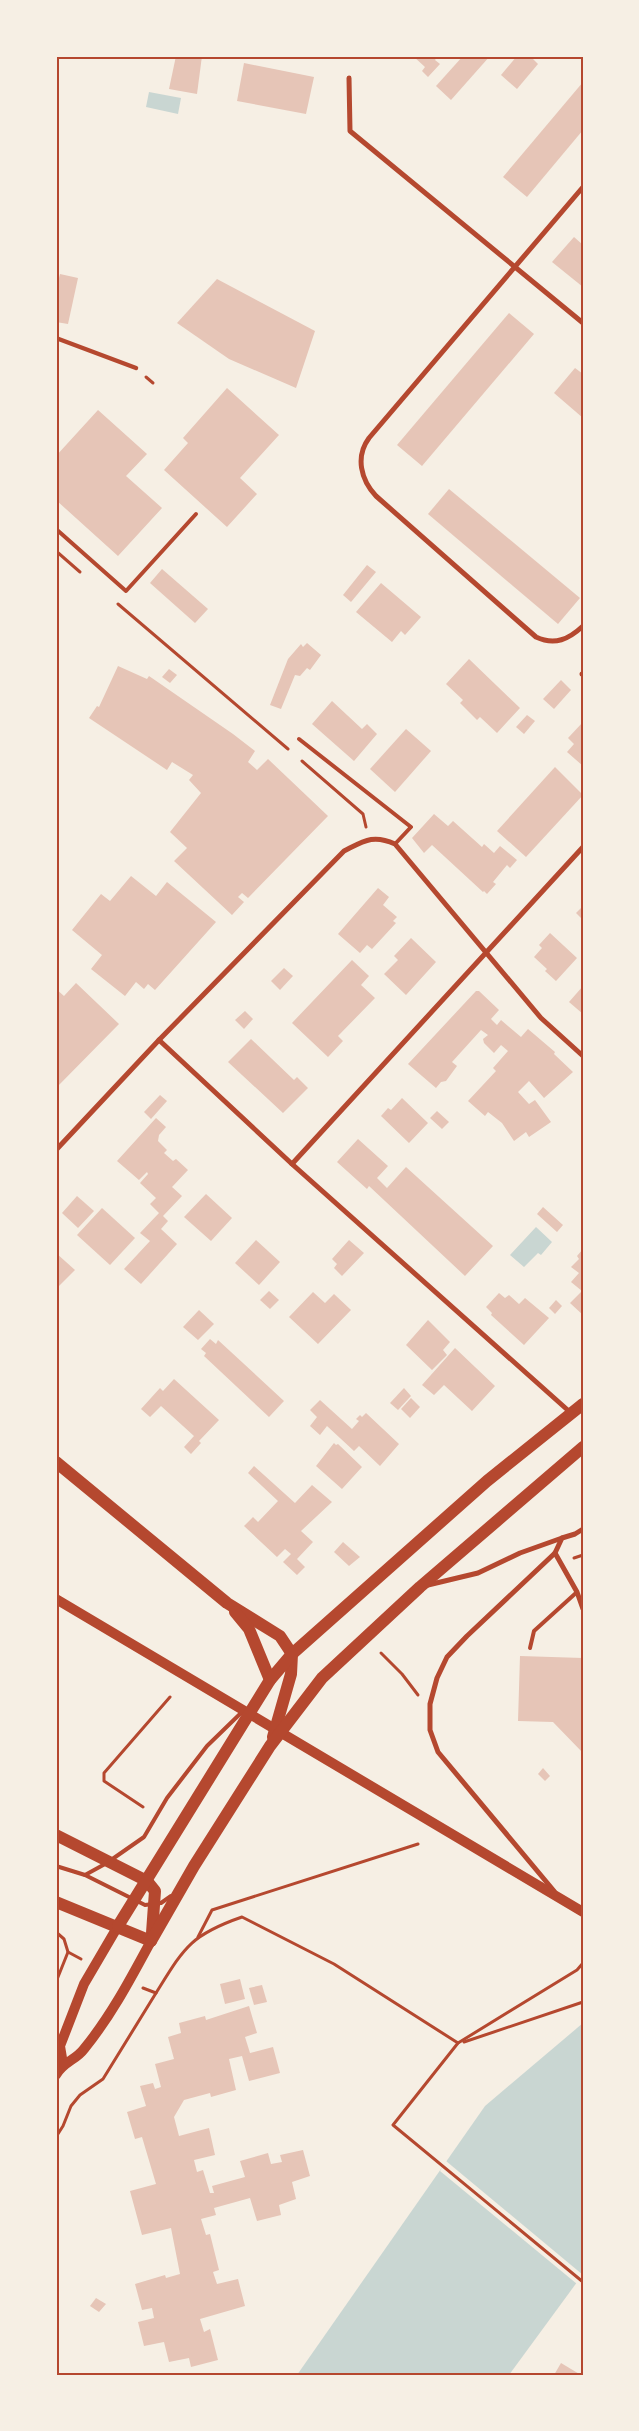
<svg xmlns="http://www.w3.org/2000/svg" width="639" height="2431" viewBox="0 0 639 2431" font-family="'Nunito Sans',sans-serif">
	<rect width="100%" height="100%" fill="#f6efe4"/>
	<g fill="#c9d6d2">
		<polygon points="149,92 181,98 178,114 146,107"/>
		<polygon points="536,1227 552,1242 541,1255 538,1253 524,1267 510,1255"/>
		<polygon points="583,2023 583,2274 509,2375 297,2375 485,2106"/>
	</g>
	<polygon fill="#f6efe4" points="446,2161 583,2275 577,2284 440,2171"/>
	<g fill="#e6c5b7">
		<polygon points="176,56 202,56 197,94 169,89"/>
		<polygon points="413,56 438,56 435,60 440,64 428,77 422,71 425,67"/>
		<polygon points="463,56 490,56 451,100 436,86"/>
		<polygon points="517,56 530,56 538,64 517,89 501,75"/>
		<polygon points="244,63 314,77 306,114 237,101"/>
		<polygon points="583,82 583,130 527,197 503,177"/>
		<polygon points="574,237 583,245 583,287 552,262"/>
		<polygon points="60,274 78,278 68,324 56,322 56,290"/>
		<polygon points="217,279 315,331 296,388 229,359 177,323"/>
		<polygon points="509,313 534,334 422,466 397,445"/>
		<polygon points="575,368 583,374 583,418 554,393"/>
		<polygon points="227,388 279,435 240,478 257,494 227,527 164,470 188,443 183,438"/>
		<polygon points="98,410 147,454 126,476 162,508 118,556 56,500 56,456"/>
		<polygon points="449,489 580,598 558,624 428,514"/>
		<polygon points="367,565 376,572 351,602 343,595"/>
		<polygon points="162,569 208,609 195,623 150,583"/>
		<polygon points="381,583 421,617 405,635 401,631 392,642 356,612"/>
		<polygon points="307,643 321,655 310,670 307,668 300,676 295,675 281,709 270,705 288,659 301,644 303,647"/>
		<polygon points="469,659 520,708 497,733 480,717 477,720 460,703 463,700 446,684"/>
		<polygon points="118,666 147,679 149,676 233,734 255,751 248,762 257,770 268,759 328,816 248,898 242,893 238,897 244,902 232,915 174,861 187,848 170,832 201,793 189,780 193,775 172,762 167,770 89,718 97,706 99,707"/>
		<polygon points="169,669 177,675 170,683 162,677"/>
		<polygon points="561,680 571,690 554,709 543,699"/>
		<polygon points="332,701 362,729 367,724 377,734 354,761 312,724"/>
		<polygon points="527,715 535,721 524,734 516,727"/>
		<polygon points="583,722 583,766 567,752 574,744 568,738"/>
		<polygon points="406,729 431,751 395,792 370,769"/>
		<polygon points="555,767 583,795 526,857 497,831"/>
		<polygon points="434,814 448,826 453,821 482,847 484,844 494,853 500,846 517,860 510,868 507,865 493,882 496,884 487,894 484,891 483,892 432,845 424,853 412,838"/>
		<polygon points="131,876 156,896 167,882 216,922 155,990 148,984 144,989 136,982 125,996 91,969 102,955 72,930 101,894 110,901"/>
		<polygon points="378,888 389,897 383,905 397,917 393,921 396,923 372,949 367,945 360,953 338,934"/>
		<polygon points="583,906 583,920 576,913"/>
		<polygon points="550,933 577,958 556,981 545,971 547,969 534,957 542,948 539,945"/>
		<polygon points="411,938 436,962 406,995 384,974 398,960 394,956"/>
		<polygon points="352,960 369,976 361,985 375,998 338,1036 343,1041 328,1057 292,1023"/>
		<polygon points="284,968 293,976 280,990 271,981"/>
		<polygon points="76,983 119,1024 56,1088 56,989 64,996"/>
		<polygon points="583,986 583,1014 569,1002"/>
		<polygon points="476,991 479,991 499,1010 491,1019 497,1025 501,1020 521,1037 528,1029 555,1052 554,1054 573,1072 544,1098 529,1081 518,1092 529,1104 535,1100 551,1122 529,1137 526,1132 514,1141 502,1123 488,1112 485,1116 468,1101 496,1071 493,1068 508,1051 501,1045 494,1053 484,1043 483,1039 488,1035 481,1030 452,1062 457,1066 446,1081 441,1082 436,1088 408,1064"/>
		<polygon points="245,1011 253,1019 244,1029 235,1020"/>
		<polygon points="251,1039 294,1080 297,1077 308,1088 283,1113 228,1062"/>
		<polygon points="160,1095 167,1101 151,1119 144,1112"/>
		<polygon points="402,1098 428,1123 409,1143 381,1116 388,1108 391,1110"/>
		<polygon points="437,1111 449,1122 442,1129 430,1118"/>
		<polygon points="156,1118 166,1127 159,1135 158,1141 167,1150 164,1153 173,1161 176,1159 188,1170 172,1187 182,1196 163,1216 168,1221 161,1229 177,1244 141,1284 124,1269 150,1241 140,1233 159,1213 150,1204 156,1198 140,1183 148,1174 147,1172 139,1180 117,1161"/>
		<polygon points="358,1139 388,1166 377,1178 387,1188 406,1167 493,1246 465,1276 369,1186 367,1189 337,1162"/>
		<polygon points="206,1194 232,1218 211,1241 184,1217"/>
		<polygon points="77,1196 94,1211 78,1228 62,1213"/>
		<polygon points="543,1207 563,1225 557,1232 537,1214"/>
		<polygon points="102,1208 135,1238 110,1265 77,1235"/>
		<polygon points="256,1240 280,1262 259,1285 235,1263"/>
		<polygon points="349,1240 364,1253 342,1276 334,1268 337,1264 332,1259"/>
		<polygon points="583,1249 583,1315 570,1303 582,1291 571,1282 579,1273 571,1267 579,1259 577,1256"/>
		<polygon points="56,1253 75,1270 56,1289"/>
		<polygon points="269,1291 279,1300 270,1309 260,1300"/>
		<polygon points="313,1292 325,1303 334,1294 351,1310 318,1344 289,1317"/>
		<polygon points="499,1293 505,1298 509,1295 519,1304 525,1298 549,1318 524,1345 491,1315 492,1313 486,1307"/>
		<polygon points="556,1300 562,1306 555,1314 549,1308"/>
		<polygon points="199,1310 214,1324 198,1340 183,1327"/>
		<polygon points="428,1320 450,1342 443,1350 447,1355 432,1370 406,1345"/>
		<polygon points="210,1339 216,1344 218,1340 284,1401 269,1417 204,1356 206,1353 201,1349"/>
		<polygon points="455,1348 495,1386 472,1411 444,1385 434,1395 422,1385"/>
		<polygon points="174,1379 219,1420 199,1441 201,1443 191,1454 184,1447 194,1436 161,1406 150,1417 141,1409 160,1388 163,1391"/>
		<polygon points="404,1388 411,1396 398,1410 390,1403"/>
		<polygon points="411,1398 420,1407 410,1418 401,1409"/>
		<polygon points="320,1400 352,1429 359,1421 356,1419 360,1415 362,1417 366,1413 399,1444 380,1466 359,1446 354,1451 327,1426 320,1435 310,1426 317,1417 310,1410"/>
		<polygon points="334,1443 336,1445 338,1444 362,1467 342,1489 316,1466"/>
		<polygon points="254,1466 295,1503 312,1485 332,1502 301,1531 313,1542 297,1559 305,1567 297,1575 283,1562 291,1554 285,1549 277,1557 244,1526 253,1517 258,1522 278,1501 248,1473"/>
		<polygon points="343,1542 360,1557 349,1566 334,1552"/>
		<polygon points="520,1656 583,1658 583,1753 553,1722 518,1721"/>
		<polygon points="543,1768 550,1776 545,1781 538,1774"/>
		<polygon points="240,1979 245,1999 225,2004 220,1984"/>
		<polygon points="262,1985 267,2002 254,2005 249,1988"/>
		<polygon points="249,2006 257,2033 245,2037 250,2053 273,2047 280,2073 249,2081 242,2056 229,2059 236,2090 211,2097 210,2093 184,2100 174,2117 179,2136 209,2128 215,2155 194,2160 197,2172 203,2170 210,2193 214,2193 212,2186 245,2177 240,2161 268,2153 271,2164 282,2162 280,2155 303,2150 310,2176 292,2182 296,2199 279,2205 281,2215 257,2221 250,2198 214,2208 216,2215 201,2219 206,2235 210,2234 219,2270 213,2272 217,2284 238,2279 245,2306 200,2319 204,2332 210,2329 218,2360 191,2367 189,2358 169,2362 164,2342 144,2346 138,2322 154,2318 152,2308 142,2310 135,2284 165,2275 166,2278 180,2274 171,2228 142,2235 130,2191 156,2184 142,2137 135,2139 127,2112 146,2106 140,2086 153,2083 155,2089 161,2087 155,2064 174,2059 168,2037 181,2033 179,2023 205,2016 206,2020"/>
		<polygon points="96,2298 106,2304 99,2312 90,2306"/>
		<polygon points="561,2363 581,2375 554,2375"/>
	</g>
	<g fill="none" stroke-linecap="round" stroke-linejoin="round">
		<g stroke="#b5482f" stroke-width="3">
			<polyline points="146,377 153,383"/>
			<polyline points="56,551 80,572"/>
			<polyline points="118,604 288,749"/>
			<polyline points="302,761 363,814 366,827"/>
			<polyline points="574,1558 583,1555"/>
			<polyline points="381,1653 402,1674 418,1695"/>
			<polyline points="143,1807 104,1781 104,1773 170,1697"/>
			<polyline points="56,1932 64,1939 68,1952 81,1959"/>
			<polyline points="198,1937 212,1910 418,1844"/>
			<polyline points="583,1963 577,1970 458,2043 393,2125 583,2282"/>
			<polyline points="56,1982 68,1952"/>
			<path d="M143 1988 156 1993C184 1948 190 1935 242 1917L334 1964 458 2043"/>
			<polyline points="464,2042 583,2002"/>
			<polyline points="56,2137 63,2126 71,2106 80,2095 103,2079 156,1993"/>
		</g>
		<g stroke="#b5482f" stroke-width="4">
			<polyline points="56,529 126,591 196,514"/>
			<polyline points="299,739 411,827 395,844"/>
			<polyline points="530,1648 534,1631 577,1592"/>
			<polyline points="111,1860 144,1837 167,1798 207,1746 242,1712"/>
			<polyline points="56,1866 85,1875 145,1905 161,1903 171,1896"/>
			<polyline points="85,1875 105,1864"/>
		</g>
		<polyline stroke="#b5482f" stroke-width="4.5" points="56,338 136,368"/>
		<g stroke="#b5482f" stroke-width="5">
			<polyline points="349,78 350,131 583,323"/>
			<path d="M583 187 369 438C355 457 361 480 376 496L536 637C555 646 569 639 583 626"/>
			<polyline points="582,674 583,674"/>
			<polyline points="159,1040 292,1164 571,1413"/>
			<path d="M56 1150 159 1040 344 851C364 841 373 834 395 844L541 1018 583 1056"/>
			<polyline points="292,1164 583,847"/>
			<polyline points="555,1553 577,1592 583,1609"/>
			<polyline points="428,1585 478,1573 520,1553 562,1538"/>
			<polyline points="554,1891 438,1752 430,1730 430,1704 437,1678 447,1657 467,1636 555,1553 562,1538 575,1534 583,1529"/>
		</g>
		<g stroke="#b5482f" stroke-width="10">
			<polyline points="56,1599 583,1912"/>
			<polyline points="63,2064 60,2046 84,1984 118,1926"/>
			<path d="M56 2075C63 2062 76 2060 84 2049 111 2016 131 1978 151 1941"/>
		</g>
		<g stroke="#b5482f" stroke-width="12">
			<polyline points="56,1462 227,1603 280,1636 292,1654 291,1674 273,1737"/>
			<polyline points="235,1612 249,1629 270,1680"/>
			<polyline points="56,1835 147,1881 155,1891 152,1933"/>
			<polyline points="56,1902 151,1941"/>
			<polyline points="118,1926 270,1680 292,1654 487,1481 583,1404"/>
			<polyline points="151,1941 194,1866 270,1746 322,1678 420,1587 583,1447"/>
		</g>
	</g>
	<rect width="639" height="2431" fill="none" stroke="#f6efe4" stroke-width="115"/>
	<rect x="58" y="58" width="524" height="2316" fill="none" stroke="#b5482f" stroke-width="2"/>
</svg>
